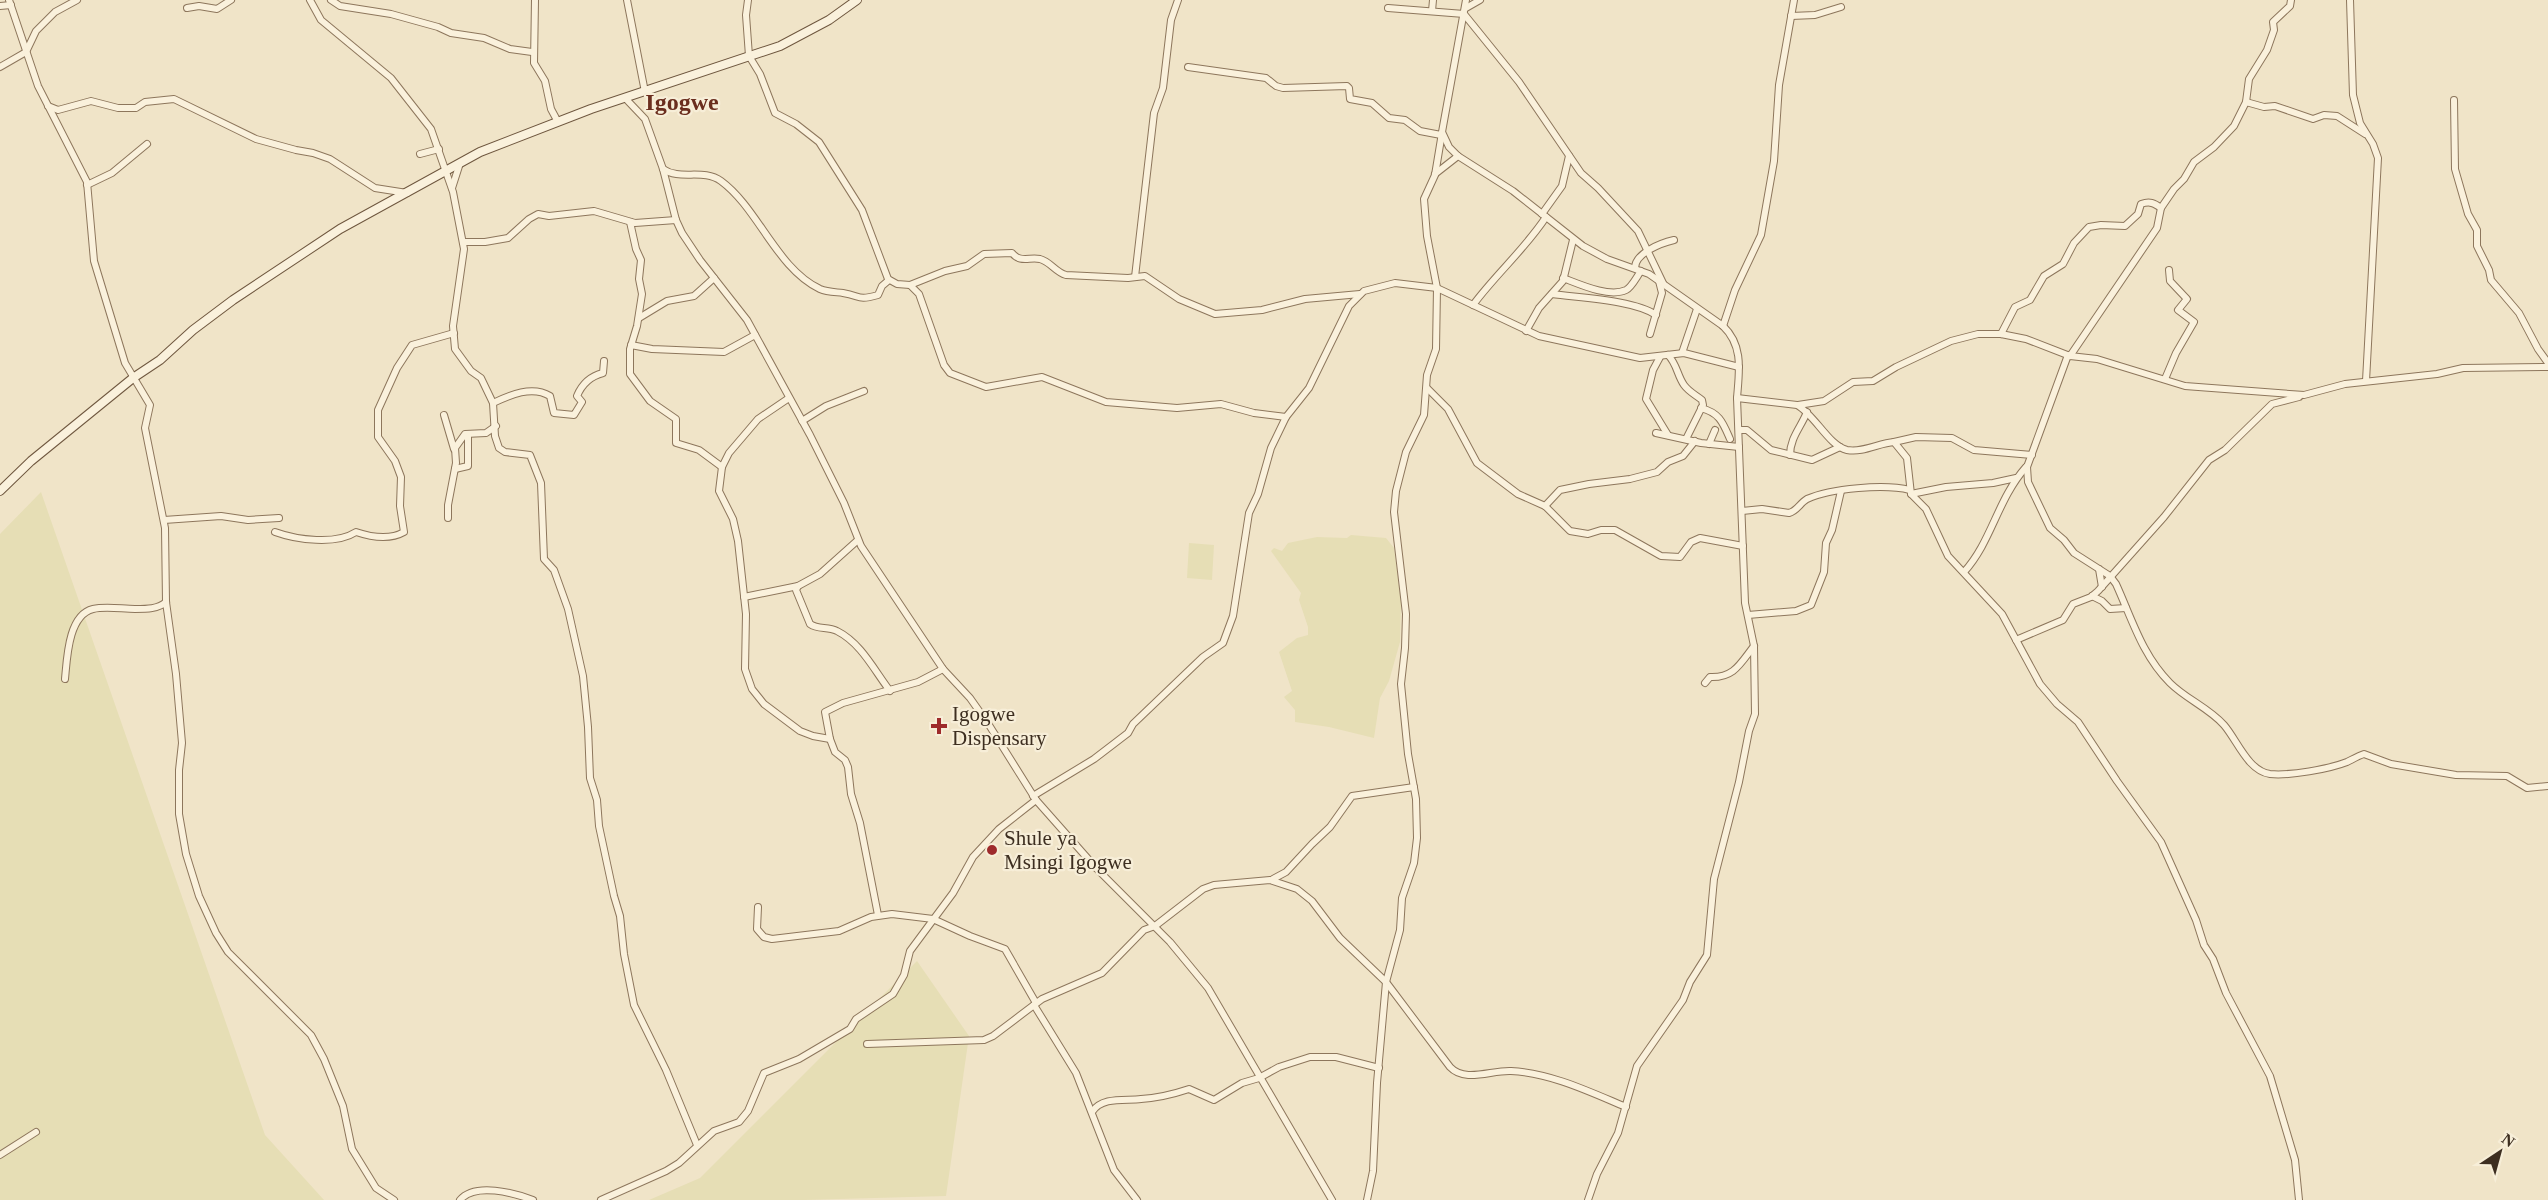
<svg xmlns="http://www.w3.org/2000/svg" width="2548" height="1200" viewBox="0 0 2548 1200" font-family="'Times New Roman',serif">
	<rect width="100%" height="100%" fill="#f0e4c8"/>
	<g fill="#e6deb5">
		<polygon points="41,492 265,1135 324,1200 0,1200 0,534"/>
		<polygon points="1351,535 1386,538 1394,548 1401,601 1400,642 1389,681 1380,698 1374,738 1329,727 1295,722 1295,710 1284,697 1292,691 1279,652 1297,638 1308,635 1308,627 1299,600 1301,593 1271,551 1274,548 1282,551 1288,543 1317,537 1347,538"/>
		<polygon points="1189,543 1214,545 1212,580 1187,578"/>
		<polygon points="917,961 969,1036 946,1196 804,1200 649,1200 700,1178"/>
	</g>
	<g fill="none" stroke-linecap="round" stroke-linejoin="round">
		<defs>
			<g id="minor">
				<polyline points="9,0 38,86 87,182 94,261 125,363 150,405 145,428 165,528 166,602 176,674 182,743 179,770 179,814 186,854 199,896 216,933 228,952 311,1035 324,1059 343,1106 352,1149 376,1188 394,1200"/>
				<polyline points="310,0 321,20 391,78 431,129 453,192 464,249 453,326 455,349 471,371 481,378 493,403 495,436 499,448 505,452 530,455 541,483 544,559 554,570 568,609 583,676 588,727 590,778 597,800 599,826 614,896 620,916 624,954 634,1005 666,1070 697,1145"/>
				<polyline points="331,0 340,6 391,14 438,27 451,33 484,38 510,49 532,52"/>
				<polyline points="535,0 534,63 545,81 551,109 558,122"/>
				<polyline points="627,0 645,92"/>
				<polyline points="748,0 746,15 749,56 760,74 775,113 796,124 819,142 862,210 888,279 897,284 910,285 919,294 944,365 950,373 986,387 1042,377 1106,402 1177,408 1221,404 1254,413 1286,417"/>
				<path d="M1466 0 1442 132 1449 147 1458 156 1513 191 1583 246 1607 259 1649 274 1723 326C1744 346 1739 372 1737 398L1745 603 1754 646 1755 714 1749 731 1739 782 1714 879 1707 955 1690 982 1683 1000 1637 1066 1618 1133 1597 1174 1588 1200"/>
				<polyline points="2350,0 2353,95 2360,123 2373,144 2378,158 2366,381"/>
				<polyline points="0,6 11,5"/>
				<polyline points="187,8 199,6 217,9 231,0"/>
				<polyline points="1388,8 1464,14 1519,82 1581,173 1598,188 1638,231 1663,283"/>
				<polyline points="1466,8 1480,0"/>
				<polyline points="1432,11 1433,0"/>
				<polyline points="1791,16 1815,15 1841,7"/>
				<polyline points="0,67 26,52 36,31 55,12 77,0"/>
				<polyline points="1188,67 1266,78 1276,86 1283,88 1347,86 1349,88 1350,99 1372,103 1389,118 1405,120 1420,131 1441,135"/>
				<polyline points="626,99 645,119 663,169 676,220 682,233 700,260 747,320 810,435 844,503 861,546 943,669 970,698 989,725 1036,800 1097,869 1170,942 1208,988 1332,1200"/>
				<polyline points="2454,100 2455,169 2468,214 2477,230 2477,246 2489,270 2491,280 2519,313 2538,349 2548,363"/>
				<polyline points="2246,102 2264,107 2275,106 2313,119 2324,115 2337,116 2365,134"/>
				<polyline points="48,106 58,110 91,101 118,108 136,108 145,102 174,99 256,139 296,150 313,153 330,159 375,188 407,193"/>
				<polyline points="420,154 439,149"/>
				<path d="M663 169C680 181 703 168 721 181 758 208 777 269 820 289 827 292 835 292 843 293 862 296 856 301 878 295L882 286 889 280"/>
				<polyline points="1435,174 1458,156"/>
				<polyline points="87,185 112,173 147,144"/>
				<polyline points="452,188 460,163"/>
				<polyline points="1542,214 1562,186 1569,156"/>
				<polyline points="630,222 636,249 641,260 639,279 642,294 637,326 630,349 630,374 650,401 676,419 676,443 699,450 722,467"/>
				<polyline points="463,242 485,242 508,238 529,219 538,214 549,216 594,211 635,223 676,220"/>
				<path d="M1635 268C1635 253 1661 243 1674 240"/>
				<polyline points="1135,277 1154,113 1163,88 1171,20 1178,0"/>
				<path d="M1563 278C1579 284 1609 298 1626 290 1632 287 1637 276 1641 271"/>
				<path d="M910 285 945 271 967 266 984 254 1012 253C1020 263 1029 257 1040 259 1051 262 1055 272 1066 275L1128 278 1145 276 1179 299 1215 314 1262 310 1305 299 1360 294"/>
				<path d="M1552 294C1580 298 1634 300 1656 315"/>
				<path d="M1473 305C1496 274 1525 249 1546 217"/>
				<polyline points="639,318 667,301 694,296 714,278"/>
				<polyline points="1723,326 1735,290 1761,235 1774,161 1779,85 1794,0"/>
				<polyline points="1526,331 1539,308 1563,281 1573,240"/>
				<polyline points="1650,334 1662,293 1659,281"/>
				<path d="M2001 334 2015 307 2030 300 2044 276 2063 264 2074 243 2089 227 2101 225 2125 226 2138 214 2141 204C2150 201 2154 203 2161 208"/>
				<polyline points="631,345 652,349 724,352 755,335"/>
				<polyline points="1682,353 1697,309"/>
				<path d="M1668 355C1677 364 1677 375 1684 385 1689 392 1696 395 1702 400L1703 405 1686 439"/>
				<path d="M2068 355 2027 467 2028 482 2050 528 2064 540 2074 553 2110 576 2116 584C2132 619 2142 655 2170 683 2186 699 2209 708 2224 725 2237 740 2248 771 2270 774 2290 776 2329 769 2347 762 2353 759 2358 756 2364 754L2391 764 2456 775 2507 776 2527 788 2548 786"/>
				<polyline points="2070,356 2157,228 2161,208 2174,189 2184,179 2194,162 2214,147 2234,126 2246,102 2249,79 2267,50 2274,30 2273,22 2290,6 2291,0"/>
				<polyline points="1660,357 1653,370 1646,399 1668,435"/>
				<polyline points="2165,379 2176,353 2194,322 2178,310 2187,299 2170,281 2169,270"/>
				<polyline points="1427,388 1448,409 1477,463 1518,494 1545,506 1570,531 1588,534 1601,530 1615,530 1661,556 1680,557 1691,542 1700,538 1743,546"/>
				<polyline points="789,398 758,419 729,453 722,467 719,491 733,519 738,541 746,614 745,669 752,689 764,704 800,731 813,736 830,739"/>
				<path d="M1737 398 1797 405C1815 415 1829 446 1847 450 1863 453 1879 443 1894 442L1907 458 1911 494 1926 509 1948 556 2002 614 2040 684 2057 704 2078 722 2117 781 2161 842 2196 920 2204 945 2213 959 2226 993 2270 1076 2295 1160 2299 1200"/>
				<path d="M493 403C510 395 532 385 550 396L554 413 574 415 582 402 577 396C582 384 591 376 603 373L604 361"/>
				<polyline points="1798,405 1824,401 1853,382 1873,381 1896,367 1951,341 1978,334 2001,334 2026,339 2070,356 2097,359 2185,386 2304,395 2345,384 2437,374 2463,368 2548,367"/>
				<path d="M1701 408C1720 413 1723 423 1730 439"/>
				<polyline points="444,415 454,449"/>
				<polyline points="802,421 826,406 864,391"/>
				<polyline points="1739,430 1747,430 1771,450 1812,460 1840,447"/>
				<polyline points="1656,433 1701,443 1739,447"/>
				<polyline points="1894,442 1916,437 1952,438 1974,450 2032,455"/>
				<polyline points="1709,444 1715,430"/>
				<path d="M1790 455C1790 438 1801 427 1807 412"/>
				<polyline points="455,469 468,466 468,434"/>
				<polyline points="1911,494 1946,487 1993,483 2016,478"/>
				<polyline points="1545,506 1560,490 1589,484 1630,479 1657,472 1668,462 1683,456 1695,441"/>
				<path d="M1742 511 1762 509 1789 513C1797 511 1800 503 1807 499 1831 488 1885 484 1910 490"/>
				<polyline points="448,518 448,505 456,463 455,448 465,434 486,433 496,426"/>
				<polyline points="164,520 221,516 248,520 279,518"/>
				<path d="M275 532C297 540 336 545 356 532 371 537 390 540 404 532L400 506 401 477 395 461 378 437V410L397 368 412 345 454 333"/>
				<path d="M858 540 820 574 798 586 796 590 810 624C818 630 828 626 837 631 861 643 874 670 890 691"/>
				<polyline points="2099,569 2102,587"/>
				<path d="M1964 572C1992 541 1997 500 2026 467"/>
				<polyline points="2092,596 2102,601 2110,609 2126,608"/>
				<polyline points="744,597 798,586"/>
				<polyline points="1748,615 1796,611 1811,605 1824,572 1826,543 1832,530 1841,491"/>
				<polyline points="2016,640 2063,620 2073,604 2091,597 2098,591 2164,517 2209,460 2225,450 2272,404 2299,397"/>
				<path d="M65 679C67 659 68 615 93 609 106 606 122 609 135 609 147 609 158 609 166 602"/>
				<path d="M1705 683 1710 677C1734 678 1740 664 1754 646"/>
				<polyline points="1033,796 1094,759 1128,733 1133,724 1203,657 1223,643 1233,616 1249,513 1258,494 1271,448 1286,417 1309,388 1349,306 1364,291 1395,283 1437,288 1539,336 1640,358 1684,353 1739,367"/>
				<polyline points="1273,879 1286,872 1312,844 1330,827 1352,796 1414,787"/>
				<polyline points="758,907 757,929 764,937 772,939 839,931 871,917 892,914 933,919 970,936 1005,949 1036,1003"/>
				<polyline points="878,915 860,823 851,794 848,767 845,760 835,752 830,739 825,712 843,703 918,682 943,669"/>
				<polyline points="1034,1005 1076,1073 1114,1170 1137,1200"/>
				<path d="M867 1044 984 1040 993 1036 1042 999 1102 973 1144 930 1155 926 1203 889 1214 885 1270 880 1297 889 1312 901 1340 938 1386 982 1450 1067C1465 1083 1491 1070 1511 1071 1551 1073 1590 1092 1626 1107"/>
				<path d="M1092 1112C1102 1096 1126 1101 1141 1099 1157 1098 1174 1094 1189 1089L1214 1100 1242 1083 1259 1078 1279 1067 1310 1057H1336L1379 1068"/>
				<polyline points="0,1155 36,1132"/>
				<path d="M460 1200C475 1182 514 1193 533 1200"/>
				<polyline points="601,1200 666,1171 679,1163 714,1131 739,1122 748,1111 764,1073 799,1059 850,1029 856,1019 893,994 904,975 910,951 953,893 973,857 999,829 1036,800"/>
				<polyline points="1367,1200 1373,1171 1377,1083 1386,982 1400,930 1402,898 1414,863 1417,838 1416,799 1408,754 1401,684 1405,648 1406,614 1394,512 1396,491 1406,452 1424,415 1427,375 1436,349 1437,288 1427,236 1424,199 1435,175 1442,133"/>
			</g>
			<polyline id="secondary" points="0,491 31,461 133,378 160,360 193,330 233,300 340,229 480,152 591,109 780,46 829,20 857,0"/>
		</defs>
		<use href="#minor" stroke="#8d765c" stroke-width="8"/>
		<use href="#secondary" stroke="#6f573f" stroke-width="10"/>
		<use href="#minor" stroke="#faf1dc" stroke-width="6"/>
		<use href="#secondary" stroke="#faf1dc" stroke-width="8"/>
	</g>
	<g fill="#9e2a2b" stroke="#f7eed8" stroke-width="2">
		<path d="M936 717h6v6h6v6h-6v6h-6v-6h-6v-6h6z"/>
		<circle cx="992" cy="850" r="6"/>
	</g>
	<g text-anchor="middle" stroke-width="4.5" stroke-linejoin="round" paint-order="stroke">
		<g font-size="21" fill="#3d2e20" stroke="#f7eed8" text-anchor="start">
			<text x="952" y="721">Igogwe<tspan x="952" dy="24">Dispensary</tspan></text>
			<text x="1004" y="845">Shule ya<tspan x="1004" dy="24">Msingi Igogwe</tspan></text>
		</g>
		<g font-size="24" font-weight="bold" fill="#6b2e1e" stroke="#f7eed8">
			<text x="682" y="110">Igogwe</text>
		</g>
	</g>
	<g transform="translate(2500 1152) rotate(36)" stroke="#f7eed8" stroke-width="4.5" paint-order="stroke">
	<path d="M0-4.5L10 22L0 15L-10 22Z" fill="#3d2e20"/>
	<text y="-9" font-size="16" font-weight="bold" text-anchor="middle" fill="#3d2e20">N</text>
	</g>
</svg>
